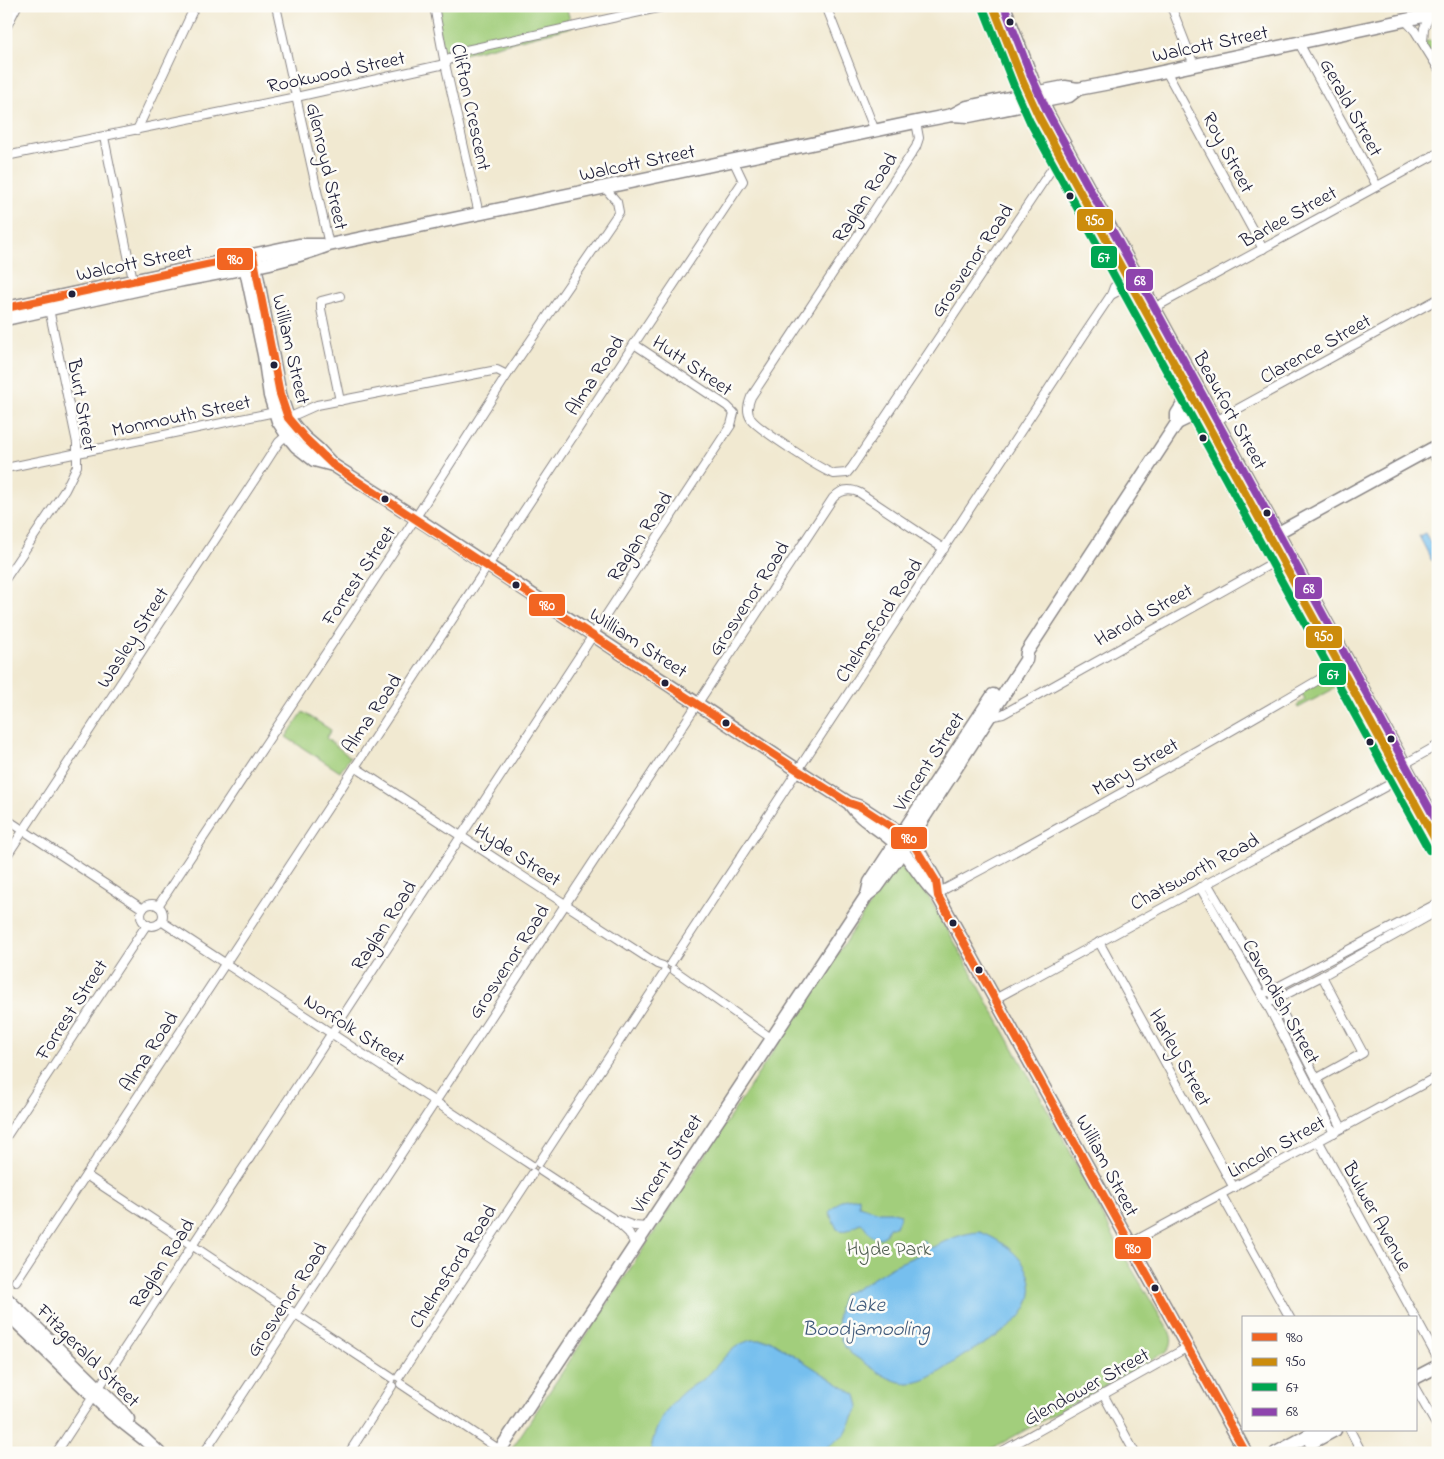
<svg xmlns="http://www.w3.org/2000/svg" width="1444" height="1459" viewBox="0 0 1444 1459" font-family="'Indie Flower',sans-serif">
	<rect width="100%" height="100%" fill="#fdfcf7"/>
	<filter id="ink" filterUnits="userSpaceOnUse"><feTurbulence type="fractalNoise" baseFrequency=".02" numOctaves="2"/><feDisplacementMap in="SourceGraphic" scale="10" xChannelSelector="R" yChannelSelector="G"/><feConvolveMatrix kernelMatrix="1 2 1 2 8 2 1 2 1" color-interpolation-filters="sRGB"/></filter>
	<filter id="wash" filterUnits="userSpaceOnUse"><feTurbulence type="fractalNoise" baseFrequency=".0096" numOctaves="4" result="noise"/><feDisplacementMap in="SourceGraphic" scale="20" xChannelSelector="R" yChannelSelector="G"/><feGaussianBlur stdDeviation="1.12" result="paint"/><feColorMatrix in="noise" values="0 0 0 0 0 0 0 0 0 0 0 0 0 0 0 0 0 1.4 0 .05"/><feComposite in="paint" operator="in"/></filter>
	<g filter="url(#wash)">
		<rect width="100%" height="100%" fill="#f1e9d1"/>
		<g fill="#a2ce7b" stroke="#62785b">
			<polygon points="434,6 566,6 572,27 444,59"/>
			<polygon points="1438,39 1438,68 1423,42"/>
			<polygon points="1335,672 1341,682 1339,686 1298,708 1297,705 1305,700 1301,693"/>
			<polygon points="303,712 331,730 326,738 350,757 340,772 286,737"/>
			<path d="M901 865 908 867 917 877 949 932 1061 1134 1119 1247 1170 1333C1173 1341 1172 1346 1166 1352L984 1453H509L866 910 893 872Z"/>
		</g>
		<g fill="#76bfee" stroke="#4c7094">
			<polygon points="1425,533 1438,556 1432,561 1419,536"/>
			<path d="M859 1197V1205L879 1212H893L901 1214 896 1227H889L886 1235 881 1238C866 1237 870 1230 861 1223 852 1225 849 1234 837 1229L829 1212 841 1200Z"/>
			<path d="M980 1232C1015 1245 1051 1281 1019 1318 1003 1335 982 1344 963 1356 948 1366 928 1383 909 1383 889 1383 872 1367 856 1357 834 1344 834 1314 844 1293L856 1289 891 1267 927 1251 920 1242 923 1240 931 1248C948 1240 961 1233 980 1232Z"/>
			<path d="M751 1340H770L856 1395 859 1406 845 1434 819 1453H651C652 1429 668 1404 687 1389 693 1385 701 1382 706 1377 723 1361 728 1347 751 1340Z"/>
		</g>
	</g>
	<g filter="url(#ink)">
		<g fill="none" stroke-linecap="round" stroke-linejoin="round">
			<defs>
				<g id="street">
					<polyline points="276,6 329,245"/>
					<polyline points="434,6 444,59 479,214"/>
					<polyline points="826,6 875,131"/>
					<polyline points="1171,6 1194,65"/>
					<polyline points="1405,20 1415,31 1438,68"/>
					<polyline points="6,28 17,6"/>
					<polyline points="1423,42 1424,28 1430,15"/>
					<polyline points="1299,43 1377,186"/>
					<polyline points="1166,71 1263,249"/>
					<path d="M916 122 919 138 916 147 751 397C748 405 746 411 751 419 757 428 821 470 834 474L847 473 852 467 1051 170 1064 162"/>
					<polyline points="137,130 195,6"/>
					<polyline points="104,137 134,285"/>
					<polyline points="6,156 296,97 445,64 457,52 667,6"/>
					<polyline points="1111,295 1134,283"/>
					<polyline points="340,296 321,301 321,309 340,401"/>
					<polyline points="1154,308 1438,153"/>
					<polyline points="288,418 317,405 497,370 507,375"/>
					<polyline points="1214,422 1438,299"/>
					<polyline points="1430,449 1438,463"/>
					<polyline points="6,468 275,412"/>
					<polyline points="6,578 65,490 77,466 77,443 49,309"/>
					<polyline points="989,717 1003,714 1023,703 1283,557"/>
					<polyline points="1403,765 1438,745"/>
					<polyline points="355,767 657,964 663,966"/>
					<polyline points="6,819 143,909"/>
					<polyline points="6,857 263,467 279,442 287,435"/>
					<polyline points="1207,883 1276,1000 1342,1128"/>
					<polyline points="1200,887 1267,1004 1334,1133"/>
					<path d="M938 896 945 889C1079 818 1212 743 1342 666"/>
					<circle cx="152" cy="915" r="11"/>
					<polyline points="158,906 409,528 507,375 619,212 617,202 605,188"/>
					<polyline points="161,921 531,1165"/>
					<polyline points="1099,942 1234,1188"/>
					<polyline points="671,963 1084,335 1111,295 1114,287 1130,275"/>
					<polyline points="674,970 771,1038"/>
					<polyline points="1268,992 1438,903"/>
					<polyline points="995,999 1405,776"/>
					<polyline points="1273,1001 1322,976 1438,911"/>
					<polyline points="1316,1079 1363,1053 1322,976"/>
					<polyline points="6,1137 147,924"/>
					<polyline points="1319,1142 1438,1359"/>
					<polyline points="539,1163 665,972"/>
					<polyline points="541,1171 614,1219 629,1233 635,1245"/>
					<polyline points="86,1175 392,1378"/>
					<polyline points="1221,1194 1290,1318"/>
					<polyline points="618,1220 634,1226 647,1227"/>
					<polyline points="1129,1244 1438,1076"/>
					<polyline points="16,1281 634,344 743,181 734,162"/>
					<polyline points="399,1377 533,1173"/>
					<polyline points="401,1384 500,1450"/>
					<polyline points="1415,1388 1438,1428"/>
					<polyline points="1103,1394 1135,1453"/>
					<polyline points="1350,1430 1362,1453"/>
					<polyline points="56,1453 731,425 734,413 727,406 634,344"/>
					<path d="M204 1453 833 498C841 489 850 488 860 493L944 549"/>
					<polyline points="349,1453 392,1386"/>
					<polyline points="999,1453 1188,1347"/>
				</g>
				<polyline id="secondary" points="1270,537 1438,445"/>
				<g id="primary">
					<polyline points="993,6 1023,82 1039,117 1438,845"/>
					<polyline points="1004,6 1037,92 1048,114 1438,826"/>
					<polyline points="952,115 967,107 1018,96 1065,87 1078,89 1115,82 1438,13"/>
					<polyline points="253,255 280,394 288,418 296,428 305,438 319,450 333,465 425,524 799,771 849,803 861,807 910,839 917,848 936,881 938,896 1246,1453"/>
					<polyline points="244,261 264,355 270,396 278,421 287,435 296,446 314,460 333,465"/>
					<polyline points="6,308 299,245 322,245"/>
					<path d="M6 319C63 306 120 293 178 281 229 271 280 264 329 245L916 122 952 115 969 116 1069 96 1078 89"/>
					<polyline points="1177,423 1206,409"/>
					<path d="M849 803C861 821 881 829 896 844 912 860 921 881 938 896"/>
					<polyline points="867,895 870,882 993,695"/>
					<polyline points="6,1298 118,1407 128,1419"/>
					<polyline points="6,1312 111,1413 144,1439 159,1453"/>
					<polyline points="1415,1378 1438,1366"/>
					<polyline points="1311,1443 1335,1430"/>
					<polyline points="498,1453 867,895 877,887 897,859 1026,660 1027,652 1177,423 1177,414 1190,393"/>
					<polyline points="1276,1453 1318,1430"/>
				</g>
			</defs>
			<use href="#street" stroke="#8a8686" stroke-width="10"/>
			<use href="#secondary" stroke="#8a8686" stroke-width="14"/>
			<use href="#primary" stroke="#8a8686" stroke-width="15"/>
			<use href="#street" stroke="#fff" stroke-width="8"/>
			<use href="#secondary" stroke="#fff" stroke-width="11"/>
			<use href="#primary" stroke="#fff" stroke-width="12"/>
			<defs>
				<polyline id="bus-1" points="6,308 253,255 280,394 288,418 305,438 333,465 799,771 849,803 861,807 910,839 936,881 938,896 1246,1453"/>
				<polyline id="bus-2" points="993,6 1023,82 1039,117 1438,845"/>
				<polyline id="bus-3" points="984,10 1014,86 1030,122 1429,850"/>
				<polyline id="bus-4" points="1004,6 1032,78 1048,113 1438,824"/>
			</defs>
			<use href="#bus-1" stroke="#fdfcf7" stroke-width="11"/>
			<use href="#bus-2" stroke="#fdfcf7" stroke-width="11"/>
			<use href="#bus-3" stroke="#fdfcf7" stroke-width="11"/>
			<use href="#bus-4" stroke="#fdfcf7" stroke-width="11"/>
			<use href="#bus-1" stroke="#f26522" stroke-width="8"/>
			<use href="#bus-2" stroke="#cc8c0c" stroke-width="8"/>
			<use href="#bus-3" stroke="#00a651" stroke-width="8"/>
			<use href="#bus-4" stroke="#8e44ad" stroke-width="8"/>
		</g>
	</g>
	<g fill="#22223b" stroke="#fdfcf7" stroke-width="2">
		<circle cx="1010" cy="22" r="4.5"/>
		<circle cx="1070" cy="196" r="4.5"/>
		<circle cx="72" cy="294" r="4.5"/>
		<circle cx="274" cy="365" r="4.5"/>
		<circle cx="1203" cy="438" r="4.5"/>
		<circle cx="385" cy="499" r="4.5"/>
		<circle cx="1267" cy="513" r="4.5"/>
		<circle cx="516" cy="585" r="4.5"/>
		<circle cx="665" cy="683" r="4.5"/>
		<circle cx="726" cy="723" r="4.5"/>
		<circle cx="1391" cy="739" r="4.5"/>
		<circle cx="1370" cy="742" r="4.5"/>
		<circle cx="953" cy="923" r="4.5"/>
		<circle cx="979" cy="970" r="4.5"/>
		<circle cx="1155" cy="1288" r="4.5"/>
	</g>
	<g text-anchor="middle" stroke-width="5" stroke-linejoin="round" paint-order="stroke">
		<g font-size="20" fill="#22223b" stroke="#fdfcf7">
			<text transform="translate(1210 43) rotate(-12)" y="7">Walcott Street</text>
			<text transform="translate(336 71) rotate(-12)" y="7">Rookwood Street</text>
			<text transform="translate(472 107) rotate(78)" y="7">Clifton Crescent</text>
			<text transform="translate(1352 107) rotate(61)" y="7">Gerald Street</text>
			<text transform="translate(1229 152) rotate(62)" y="7">Roy Street</text>
			<text transform="translate(637 162) rotate(-12)" y="7">Walcott Street</text>
			<text transform="translate(328 166) rotate(77)" y="7">Glenroyd Street</text>
			<text transform="translate(864 197) rotate(-57)" y="7">Raglan Road</text>
			<text transform="translate(1288 216) rotate(-29)" y="7">Barlee Street</text>
			<text transform="translate(971 260) rotate(-56)" y="7">Grosvenor Road</text>
			<text transform="translate(134 262) rotate(-12)" y="7">Walcott Street</text>
			<text transform="translate(1315 348) rotate(-29)" y="7">Clarence Street</text>
			<text transform="translate(292 349) rotate(77)" y="7">William Street</text>
			<text transform="translate(693 365) rotate(34)" y="7">Hutt Street</text>
			<text transform="translate(594 375) rotate(-57)" y="7">Alma Road</text>
			<text transform="translate(83 405) rotate(80)" y="7">Burt Street</text>
			<text transform="translate(1231 410) rotate(61)" y="7">Beaufort Street</text>
			<text transform="translate(181 415) rotate(-12)" y="7">Monmouth Street</text>
			<text transform="translate(639 536) rotate(-57)" y="7">Raglan Road</text>
			<text transform="translate(358 575) rotate(-56)" y="7">Forrest Street</text>
			<text transform="translate(748 598) rotate(-57)" y="7">Grosvenor Road</text>
			<text transform="translate(1143 614) rotate(-29)" y="7">Harold Street</text>
			<text transform="translate(878 620) rotate(-57)" y="7">Chelmsford Road</text>
			<text transform="translate(132 637) rotate(-57)" y="7">Wasley Street</text>
			<text transform="translate(639 642) rotate(33)" y="7">William Street</text>
			<text transform="translate(371 713) rotate(-56)" y="7">Alma Road</text>
			<text transform="translate(928 761) rotate(-57)" y="7">Vincent Street</text>
			<text transform="translate(1135 766) rotate(-30)" y="7">Mary Street</text>
			<text transform="translate(518 854) rotate(33)" y="7">Hyde Street</text>
			<text transform="translate(1194 871) rotate(-28)" y="7">Chatsworth Road</text>
			<text transform="translate(383 925) rotate(-57)" y="7">Raglan Road</text>
			<text transform="translate(508 961) rotate(-57)" y="7">Grosvenor Road</text>
			<text transform="translate(1282 1001) rotate(61)" y="7">Cavendish Street</text>
			<text transform="translate(71 1009) rotate(-57)" y="7">Forrest Street</text>
			<text transform="translate(355 1029) rotate(33)" y="7">Norfolk Street</text>
			<text transform="translate(148 1051) rotate(-57)" y="7">Alma Road</text>
			<text transform="translate(1181 1057) rotate(61)" y="7">Harley Street</text>
			<text transform="translate(1276 1146) rotate(-29)" y="7">Lincoln Street</text>
			<text transform="translate(666 1163) rotate(-57)" y="7">Vincent Street</text>
			<text transform="translate(1108 1165) rotate(62)" y="7">William Street</text>
			<text transform="translate(1378 1216) rotate(61)" y="7">Bulwer Avenue</text>
			<text transform="translate(161 1263) rotate(-57)" y="7">Raglan Road</text>
			<text transform="translate(452 1266) rotate(-57)" y="7">Chelmsford Road</text>
			<text transform="translate(286 1299) rotate(-57)" y="7">Grosvenor Road</text>
			<text transform="translate(89 1355) rotate(45)" y="7">Fitzgerald Street</text>
			<text transform="translate(1086 1386) rotate(-29)" y="7">Glendower Street</text>
		</g>
		<g font-size="20" fill="#4f5e51" stroke="#fdfcf7">
			<text x="889" y="1255">Hyde Park</text>
		</g>
		<g font-size="21" font-style="italic" fill="#3f597a" stroke="#fdfcf7">
			<text x="866" y="1311">Lake<tspan x="866" dy="24">Boodjamooling</tspan></text>
		</g>
	</g>
	<g stroke="#fdfcf7" stroke-width="2">
		<rect x="1076" y="208" width="38" height="24" rx="5" fill="#cc8c0c"/>
		<rect x="1090" y="245" width="28" height="24" rx="5" fill="#00a651"/>
		<rect x="216" y="247" width="38" height="24" rx="5" fill="#f26522"/>
		<rect x="1125" y="268" width="29" height="24" rx="5" fill="#8e44ad"/>
		<rect x="1294" y="576" width="29" height="24" rx="5" fill="#8e44ad"/>
		<rect x="528" y="593" width="38" height="24" rx="5" fill="#f26522"/>
		<rect x="1305" y="625" width="38" height="24" rx="5" fill="#cc8c0c"/>
		<rect x="1318" y="662" width="29" height="24" rx="5" fill="#00a651"/>
		<rect x="890" y="826" width="38" height="24" rx="5" fill="#f26522"/>
		<rect x="1114" y="1236" width="38" height="24" rx="5" fill="#f26522"/>
	</g>
	<g font-size="14" text-anchor="middle" font-weight="bold" fill="#fff">
		<text x="1095" y="225">950</text>
		<text x="1104" y="262">67</text>
		<text x="235" y="264">980</text>
		<text x="1140" y="285">68</text>
		<text x="1309" y="593">68</text>
		<text x="547" y="610">980</text>
		<text x="1324" y="641">950</text>
		<text x="1333" y="679">67</text>
		<text x="909" y="843">980</text>
		<text x="1133" y="1253">980</text>
	</g>
	<rect width="1444" height="1459" fill="none" stroke="#fdfcf7" stroke-width="25"/>
	<rect x="1242" y="1316" width="175" height="115" fill="#fdfcf7" stroke="#a5a5ac"/>
	<rect x="1252" y="1333" width="25" height="8" fill="#f26522" stroke="#a5a5ac"/>
	<text x="1286" y="1342" font-size="15" fill="#22223b">980</text>
	<rect x="1252" y="1358" width="25" height="8" fill="#cc8c0c" stroke="#a5a5ac"/>
	<text x="1286" y="1366" font-size="15" fill="#22223b">950</text>
	<rect x="1252" y="1383" width="25" height="8" fill="#00a651" stroke="#a5a5ac"/>
	<text x="1286" y="1392" font-size="15" fill="#22223b">67</text>
	<rect x="1252" y="1408" width="25" height="8" fill="#8e44ad" stroke="#a5a5ac"/>
	<text x="1286" y="1416" font-size="15" fill="#22223b">68</text>
</svg>
